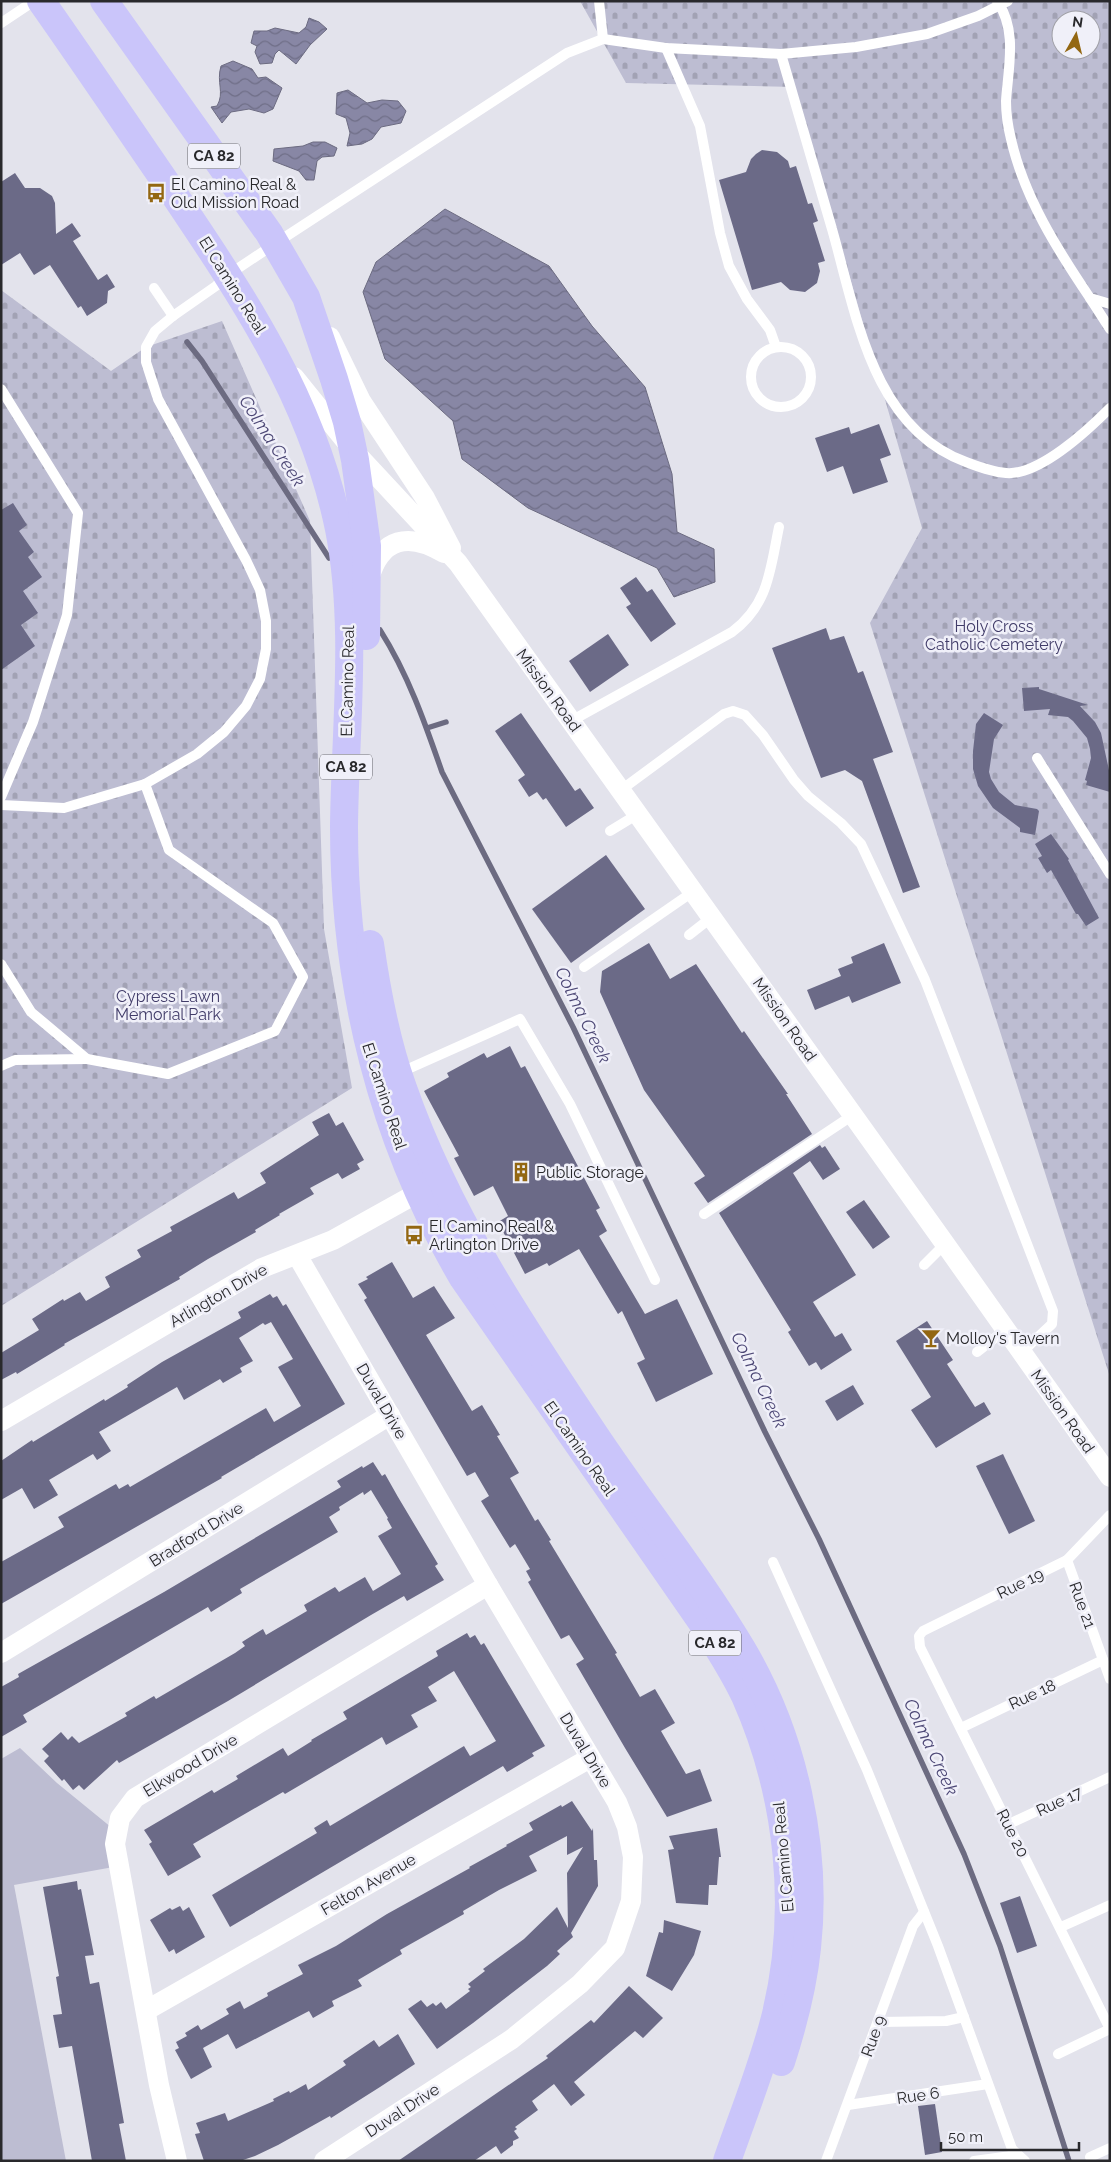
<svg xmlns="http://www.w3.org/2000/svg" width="1111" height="2162" viewBox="0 0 1111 2162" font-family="Raleway,sans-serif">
	<defs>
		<pattern id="cemetery-stones" width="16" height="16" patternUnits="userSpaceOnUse" patternTransform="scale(1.25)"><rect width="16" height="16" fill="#bdbdd2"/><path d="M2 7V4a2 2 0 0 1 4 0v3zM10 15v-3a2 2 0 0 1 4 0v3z" fill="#a2a2b4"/></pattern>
		<pattern id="water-waves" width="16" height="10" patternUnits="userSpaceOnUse" patternTransform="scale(1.25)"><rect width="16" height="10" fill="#8887a5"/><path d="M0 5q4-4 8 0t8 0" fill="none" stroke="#6f6e87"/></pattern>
	</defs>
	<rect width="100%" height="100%" fill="#e3e3ec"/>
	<polygon fill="#bdbdd2" points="20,1748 57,1783 117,1832 119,1866 14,1885 66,2161 1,2161 1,1759"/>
	<g fill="url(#cemetery-stones)" fill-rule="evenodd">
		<path d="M580 1H1110V1377L870 623 922 528 795 87 626 83ZM1061 20H1091V50H1061Z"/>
		<polygon points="1,290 111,371 146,347 222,321 310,521 324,929 352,1088 1,1306"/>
	</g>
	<g fill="url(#water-waves)" stroke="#6c6b81">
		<polygon points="309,18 319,22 327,29 310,45 296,64 279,50 275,54 272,63 260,64 255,52 257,46 251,43 254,31 267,31 275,28 299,33 306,27"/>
		<path d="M233 61 252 69 258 78 266 77 282 88 273 109 264 113 249 109 231 112 222 123 211 107 217 106C225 92 216 83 221 66Z"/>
		<polygon points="348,90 367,103 382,100 398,101 406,111 401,123 381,127 372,139 362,144 347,146 350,133 346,118 336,114 337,93"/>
		<polygon points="313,142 325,142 337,148 334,156 322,157 317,161 314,180 306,180 299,171 273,161 274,149 303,146"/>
		<polygon points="445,209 549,266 592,326 645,387 672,474 677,532 714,549 715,582 674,597 657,568 528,508 462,459 453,421 385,359 363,292 376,262"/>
	</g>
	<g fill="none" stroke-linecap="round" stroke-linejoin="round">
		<g stroke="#6c6b81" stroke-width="5.5">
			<polyline points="187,342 202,361 329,558"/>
			<path d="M380 630C408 674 425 723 442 772L573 1027 765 1432 819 1539 964 1854 1000 1946 1069 2161"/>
			<polyline points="427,728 446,722"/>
		</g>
	</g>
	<g fill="#6b6a87">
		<polygon points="762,150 777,152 788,161 790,168 796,166 808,204 812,203 818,221 813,223 825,261 818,263 820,271 817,283 805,292 790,290 781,282 752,290 719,180 746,172 751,159 756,154"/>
		<polygon points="15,173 25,188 40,188 52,196 55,203 56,234 72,223 81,236 73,241 98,280 107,274 115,287 108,291 107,303 87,316 81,306 78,308 50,265 34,275 20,253 1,265 1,182"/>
		<polygon points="879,424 891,455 880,459 888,482 853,494 843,466 827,472 815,438 849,427 851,434"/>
		<polygon points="13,503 27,525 19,531 34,552 28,557 42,577 23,591 38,613 21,625 35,646 1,670 1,510"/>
		<polygon points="636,577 647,592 652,589 676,624 651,642 626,607 631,604 620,588"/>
		<polygon points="826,628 830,640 844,636 858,673 863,671 893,752 873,759 920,887 903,893 862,781 845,770 821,778 772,648"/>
		<polygon points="608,634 629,665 590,692 569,661"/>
		<polygon points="1039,687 1039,689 1088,705 1080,706 1095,722 1101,733 1110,775 1110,792 1086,785 1087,781 1085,780 1091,758 1090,749 1087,738 1073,721 1068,717 1048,715 1050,709 1024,711 1022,688"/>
		<polygon points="521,713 575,791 580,788 594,808 566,827 546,798 543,800 537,792 529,797 518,780 525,775 495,731"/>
		<polygon points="984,713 1003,725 994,739 989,772 991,779 999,792 1015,805 1037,809 1039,811 1035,835 1020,832 1020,828 993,808 978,786 973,769 973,751 976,724"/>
		<polygon points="1051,834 1069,859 1068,860 1099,918 1086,926 1078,914 1076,914 1051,870 1047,873 1038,858 1042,856 1035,844"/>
		<polygon points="606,855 645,909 571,963 532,909"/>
		<polygon points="649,943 670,979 696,964 742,1033 744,1031 788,1094 786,1094 812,1134 708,1203 694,1183 705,1176 644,1090 600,992 602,971"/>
		<polygon points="884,943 901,983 852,1003 849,996 815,1010 807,990 841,976 838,969 853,963 851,957"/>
		<polygon points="510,1046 521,1068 525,1066 600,1208 596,1210 607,1231 599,1236 645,1314 677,1299 713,1374 656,1402 637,1363 645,1359 622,1311 618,1314 579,1249 549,1266 547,1263 525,1274 498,1222 508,1216 493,1186 474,1196 454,1158 459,1156 424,1091 449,1077 447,1073 484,1053 487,1058"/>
		<polygon points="329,1113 336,1126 343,1122 364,1160 357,1164 360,1169 342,1179 338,1173 310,1188 314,1194 279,1214 280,1215 255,1230 256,1232 208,1259 179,1277 180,1279 64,1344 65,1345 17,1374 16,1372 1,1380 1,1353 39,1330 32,1319 63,1299 64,1301 80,1292 86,1301 110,1287 105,1277 141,1257 137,1250 172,1231 170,1227 234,1192 238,1199 266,1183 260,1173 319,1135 312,1122"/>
		<polygon points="820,1145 822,1148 825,1146 840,1169 823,1180 810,1161 793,1173 856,1275 813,1302 835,1337 842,1333 852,1350 821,1370 816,1362 809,1366 788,1332 791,1330 719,1213"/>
		<polygon points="864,1200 890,1237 873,1249 846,1212"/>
		<polygon points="392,1262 413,1298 434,1286 447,1306 455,1318 426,1335 472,1411 482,1405 500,1435 497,1436 519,1473 510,1478 535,1521 538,1519 551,1540 549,1541 617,1653 615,1654 640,1697 655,1689 675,1723 661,1731 686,1774 700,1769 712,1801 667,1817 625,1748 576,1664 584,1659 569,1635 561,1639 528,1582 531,1580 526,1571 530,1569 515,1544 510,1548 481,1501 489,1496 475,1472 467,1476 364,1300 367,1298 358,1284 368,1279 366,1277"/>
		<polygon points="270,1294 273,1298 277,1296 283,1306 286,1304 345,1404 221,1477 222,1478 1,1604 1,1562 64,1527 58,1517 116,1484 119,1489 128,1484 130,1487 266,1408 274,1422 301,1406 278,1367 293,1359 271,1322 265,1325 263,1323 239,1338 253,1361 240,1368 242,1372 223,1383 220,1379 184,1400 177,1387 99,1432 111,1451 97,1460 93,1454 49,1480 58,1495 34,1509 22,1488 1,1500 1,1461 32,1440 33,1442 104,1399 105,1401 128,1387 127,1385 162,1362 241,1318 238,1312"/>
		<polygon points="927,1321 953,1360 947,1364 975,1407 984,1402 991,1414 936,1448 911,1410 931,1397 896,1341"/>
		<polygon points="853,1385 864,1404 837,1421 825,1401"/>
		<polygon points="1003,1454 1035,1521 1009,1534 976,1466"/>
		<polygon points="373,1462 382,1476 385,1474 398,1497 438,1564 435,1566 444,1580 407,1601 404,1596 371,1615 228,1701 119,1763 117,1760 84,1790 79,1785 73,1790 64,1779 62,1781 44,1761 49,1756 42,1749 61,1732 68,1740 72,1736 79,1743 127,1716 125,1713 154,1696 156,1699 235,1653 245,1646 242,1642 263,1629 266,1635 307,1611 304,1605 335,1587 339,1592 365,1577 373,1591 401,1574 378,1536 392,1528 387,1519 388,1518 371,1490 364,1495 363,1492 339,1507 340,1510 329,1517 338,1532 240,1589 242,1593 211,1612 208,1607 23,1715 27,1722 1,1737 1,1687 19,1677 18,1674 164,1592 341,1487 337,1481 362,1466 363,1468"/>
		<polygon points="467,1633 470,1638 475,1635 481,1645 484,1643 545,1746 532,1753 534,1756 507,1772 503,1766 230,1927 212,1895 317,1833 314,1828 327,1820 330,1826 464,1746 470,1756 496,1741 454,1671 428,1687 437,1701 411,1715 418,1727 386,1745 382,1737 285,1794 283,1792 193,1844 201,1857 168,1876 149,1844 152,1842 144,1830 212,1790 214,1793 238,1779 236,1776 283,1748 288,1756 312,1741 311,1740 347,1719 343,1712 438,1656 436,1651"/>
		<polygon points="572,1801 592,1831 593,1828 594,1860 597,1860 598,1886 571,1933 573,1937 557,1951 560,1954 547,1966 473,2023 437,2049 408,2009 421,2000 427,2007 433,2003 436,2006 441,2002 446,2009 470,1991 468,1989 471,1987 468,1984 485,1971 483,1969 524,1939 557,1907 568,1928 567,1873 583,1847 567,1855 567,1836 529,1856 537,1871 499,1890 463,1911 464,1914 400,1950 402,1954 358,1980 362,1986 332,2001 334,2006 313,2018 309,2011 236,2049 228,2034 203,2048 212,2067 191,2079 175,2050 179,2048 176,2042 187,2036 185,2033 198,2025 201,2030 229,2014 226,2009 240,2001 244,2009 268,1996 267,1993 303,1974 298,1965 336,1946 387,1914 470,1868 469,1867 507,1846 506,1845 533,1830 529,1823 561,1805 562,1807"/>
		<polygon points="717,1828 721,1857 719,1857 717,1885 709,1885 708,1905 676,1903 668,1850 674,1849 669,1836"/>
		<polygon points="77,1881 78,1890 81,1889 94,1955 85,1956 90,1984 99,1982 124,2123 119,2124 126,2161 92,2161 72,2046 59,2048 53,2015 62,2014 56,1977 59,1976 43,1887"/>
		<polygon points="1020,1896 1037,1946 1017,1953 1000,1903"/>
		<polygon points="180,1906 183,1911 189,1907 205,1937 176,1954 174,1949 169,1952 150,1920 170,1908 172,1910"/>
		<polygon points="664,1920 701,1931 694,1955 672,1991 646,1976 659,1932 663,1933"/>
		<polygon points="629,1986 663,2018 643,2038 635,2031 574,2082 585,2095 571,2106 554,2084 532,2101 538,2110 515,2127 517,2129 514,2131 519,2138 513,2141 513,2145 501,2154 496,2146 474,2161 398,2161 548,2058 546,2056 591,2020 594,2023"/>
		<polygon points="398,2034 415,2064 380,2087 331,2118 330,2116 278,2145 255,2156 240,2161 204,2161 195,2134 200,2133 196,2123 225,2113 228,2121 274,2101 273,2099 289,2091 290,2093 306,2084 308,2090 346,2065 343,2061 374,2040 379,2047"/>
		<polygon points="935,2104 942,2152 925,2155 918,2106"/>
	</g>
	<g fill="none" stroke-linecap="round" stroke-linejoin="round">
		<g stroke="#fff" stroke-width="10">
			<polyline points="599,1 603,39"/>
			<path d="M997 1C1018 30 1008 69 1006 101 1006 114 1008 127 1011 139 1024 197 1057 249 1090 298L1110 304"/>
			<polyline points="1,23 34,1"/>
			<polyline points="666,48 700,126 720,233 729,266 747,299 770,330 776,347"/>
			<path d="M781 54C798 113 815 171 832 229 856 313 872 428 966 462 979 467 992 472 1006 473 1039 476 1088 430 1110 408"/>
			<polyline points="154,288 173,316"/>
			<polyline points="1090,298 1110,329"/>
			<circle cx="781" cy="377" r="30"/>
			<polyline points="1,389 78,513 67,615 33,722 1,797"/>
			<path d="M571 721 732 632C769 604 770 570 779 527"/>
			<polyline points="1037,758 1110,874"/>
			<polyline points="621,790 724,714 733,711 745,715 763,735 794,780 808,796 841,823 861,844 925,980 1053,1311 1052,1324 1021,1353"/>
			<polyline points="1,805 64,808 145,784 197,754 224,732 246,706 260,679 266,649 266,621 260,590 246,560 158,399 146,362 146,347 155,331 173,316 216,286 228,275 276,243 567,53 603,39 666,48 781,54 856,47 927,34 978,16 1008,1"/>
			<polyline points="610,831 638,814"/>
			<polyline points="689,935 712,917"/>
			<polyline points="1,964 31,1012 87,1059 168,1074 275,1031 303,977 273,923 169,850 145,784"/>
			<polyline points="584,967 694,891"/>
			<polyline points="1,1066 15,1060 87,1059"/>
			<polyline points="399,1073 520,1019 570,1104 655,1280"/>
			<polyline points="704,1214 853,1115"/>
			<polyline points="924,1265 945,1244"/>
			<polyline points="977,1352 1005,1330"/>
			<polyline points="1110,1515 1067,1560 923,1631 919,1636 920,1647 1110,2029"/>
			<polyline points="1067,1560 1110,1679"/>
			<polyline points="773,1562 867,1770 938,1946 1012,2149 1025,2161"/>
			<polyline points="961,1728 1103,1660"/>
			<polyline points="1009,1824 1110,1777"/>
			<polyline points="1061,1927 1110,1905"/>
			<polyline points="879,2022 946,2021 964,2017"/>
			<polyline points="1058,2054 1110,2029"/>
			<polyline points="848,2105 988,2084"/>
			<polyline points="1090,2157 1110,2148"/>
			<polyline points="826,2161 913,1926 924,1912"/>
			<polyline points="974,2161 1018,2155"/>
		</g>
		<g stroke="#fff" stroke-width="20">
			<polyline points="330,337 361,401 425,498 451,548"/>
			<polyline points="294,377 352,449 458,563 943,1241 1110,1477"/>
			<path d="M369 579C381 537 409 532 444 553"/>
			<polyline points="297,1255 488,1585 617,1802 627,1827 633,1857 631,1901 615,1948 580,1984 512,2039 324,2161"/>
			<polyline points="1,1421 262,1268 333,1240 430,1186"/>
			<polyline points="1,1653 390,1415"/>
			<polyline points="147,2010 590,1758"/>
			<polyline points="177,2161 159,2085 115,1844 120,1818 135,1798 488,1585"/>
		</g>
		<g stroke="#cac5fa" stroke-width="28">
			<path d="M41 1C84 62 125 123 167 184 241 294 312 397 339 529 358 627 345 728 344 827 344 986 382 1141 463 1278L701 1621C717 1646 733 1670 745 1696 789 1795 801 1909 776 2014 764 2063 744 2112 727 2161"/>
			<polyline points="104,1 269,233 306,297 334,379 347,422 355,460 367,546 366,636"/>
			<path d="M370 944C377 993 386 1042 403 1088 447 1214 521 1325 595 1435 643 1507 698 1575 742 1649 794 1737 818 1847 807 1948 803 1987 793 2025 781 2062"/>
		</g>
	</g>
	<defs>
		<symbol id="bus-bare" viewBox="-9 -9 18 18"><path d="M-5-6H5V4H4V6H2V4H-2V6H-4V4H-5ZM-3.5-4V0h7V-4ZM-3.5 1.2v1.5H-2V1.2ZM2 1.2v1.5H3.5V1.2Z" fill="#936712" stroke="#f0f0f9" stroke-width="2.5" paint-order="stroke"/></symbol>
		<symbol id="building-bare" viewBox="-9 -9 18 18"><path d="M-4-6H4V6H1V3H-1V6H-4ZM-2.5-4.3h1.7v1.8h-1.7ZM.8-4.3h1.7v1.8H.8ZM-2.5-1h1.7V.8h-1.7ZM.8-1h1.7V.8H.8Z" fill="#936712" stroke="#f0f0f9" stroke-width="2.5" paint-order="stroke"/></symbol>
		<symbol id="bar-bare" viewBox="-9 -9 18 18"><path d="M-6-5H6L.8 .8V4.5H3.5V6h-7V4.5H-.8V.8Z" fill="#936712" stroke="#f0f0f9" stroke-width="2.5" paint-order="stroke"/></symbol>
	</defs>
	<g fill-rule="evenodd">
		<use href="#bus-bare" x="142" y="179" width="28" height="28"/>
		<use href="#building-bare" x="507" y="1158" width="28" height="28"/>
		<use href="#bus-bare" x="400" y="1221" width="28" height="28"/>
		<use href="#bar-bare" x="917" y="1324" width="28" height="28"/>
	</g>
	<g text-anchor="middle" stroke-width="5" stroke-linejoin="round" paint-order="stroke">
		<g fill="#f0f0f9" stroke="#65656a" stroke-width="1">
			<rect x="188" y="143.5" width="52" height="25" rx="4"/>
			<rect x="320" y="754.5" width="52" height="25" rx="4"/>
			<rect x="689" y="1630.5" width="52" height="25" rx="4"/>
		</g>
		<g font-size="15" font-weight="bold" fill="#29292c">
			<text x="214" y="161">CA 82</text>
			<text x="346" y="772">CA 82</text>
			<text x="715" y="1648">CA 82</text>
		</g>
		<g font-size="16" fill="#29292c" stroke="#f0f0f9" text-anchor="start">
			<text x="171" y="190">El Camino Real &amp;<tspan x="171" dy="18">Old Mission Road</tspan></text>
			<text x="536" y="1178">Public Storage</text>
			<text x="429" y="1232">El Camino Real &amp;<tspan x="429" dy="18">Arlington Drive</tspan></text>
			<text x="946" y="1344">Molloy's Tavern</text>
		</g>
		<g font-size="16" fill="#29292c" stroke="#f0f0f9">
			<text transform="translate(233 285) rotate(58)" y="6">El Camino Real</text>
			<text transform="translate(347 681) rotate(-89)" y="6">El Camino Real</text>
			<text transform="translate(549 690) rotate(54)" y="6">Mission Road</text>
			<text transform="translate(785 1019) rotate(55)" y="6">Mission Road</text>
			<text transform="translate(385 1096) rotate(72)" y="6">El Camino Real</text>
			<text transform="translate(218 1295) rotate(-30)" y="6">Arlington Drive</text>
			<text transform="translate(382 1401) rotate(60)" y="6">Duval Drive</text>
			<text transform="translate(1063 1411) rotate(55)" y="6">Mission Road</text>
			<text transform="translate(580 1448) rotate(55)" y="6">El Camino Real</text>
			<text transform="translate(196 1534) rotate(-32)" y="6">Bradford Drive</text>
			<text transform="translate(1020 1583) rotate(-26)" y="6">Rue 19</text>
			<text transform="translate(1083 1605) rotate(70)" y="6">Rue 21</text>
			<text transform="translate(1032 1694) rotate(-25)" y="6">Rue 18</text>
			<text transform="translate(586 1750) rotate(59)" y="6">Duval Drive</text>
			<text transform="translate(190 1765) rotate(-31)" y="6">Elkwood Drive</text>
			<text transform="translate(1059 1801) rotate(-25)" y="6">Rue 17</text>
			<text transform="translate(1013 1833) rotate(63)" y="6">Rue 20</text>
			<text transform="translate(783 1857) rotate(-95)" y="6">El Camino Real</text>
			<text transform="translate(368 1884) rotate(-30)" y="6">Felton Avenue</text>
			<text transform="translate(873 2036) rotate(-70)" y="6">Rue 9</text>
			<text transform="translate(918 2095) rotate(-8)" y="6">Rue 6</text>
			<text transform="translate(402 2110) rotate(-33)" y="6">Duval Drive</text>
		</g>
		<g font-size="16" fill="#413c69" stroke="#f0f0f9">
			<text x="994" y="632">Holy Cross<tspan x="994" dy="18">Catholic Cemetery</tspan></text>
			<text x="168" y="1002">Cypress Lawn<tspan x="168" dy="18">Memorial Park</tspan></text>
		</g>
		<g font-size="18" font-style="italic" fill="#4d4876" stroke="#f0f0f9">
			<text transform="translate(272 441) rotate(57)" y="6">Colma Creek</text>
			<text transform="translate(583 1015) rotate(64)" y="6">Colma Creek</text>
			<text transform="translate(759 1380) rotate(64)" y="6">Colma Creek</text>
			<text transform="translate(931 1747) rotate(65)" y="6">Colma Creek</text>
		</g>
	</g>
	<rect width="1111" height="2162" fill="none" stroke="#29292c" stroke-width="5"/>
	<g transform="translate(1076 35) rotate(8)"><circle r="24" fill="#f0f0f9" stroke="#a0a0a7"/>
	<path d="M0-4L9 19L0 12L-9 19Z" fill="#936712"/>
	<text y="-8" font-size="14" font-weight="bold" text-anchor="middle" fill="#29292c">N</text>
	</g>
	<path d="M941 2142v8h138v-8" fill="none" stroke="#29292c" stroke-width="2.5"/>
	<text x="948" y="2142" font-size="15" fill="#29292c" stroke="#f0f0f9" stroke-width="4" paint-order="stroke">50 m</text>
</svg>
